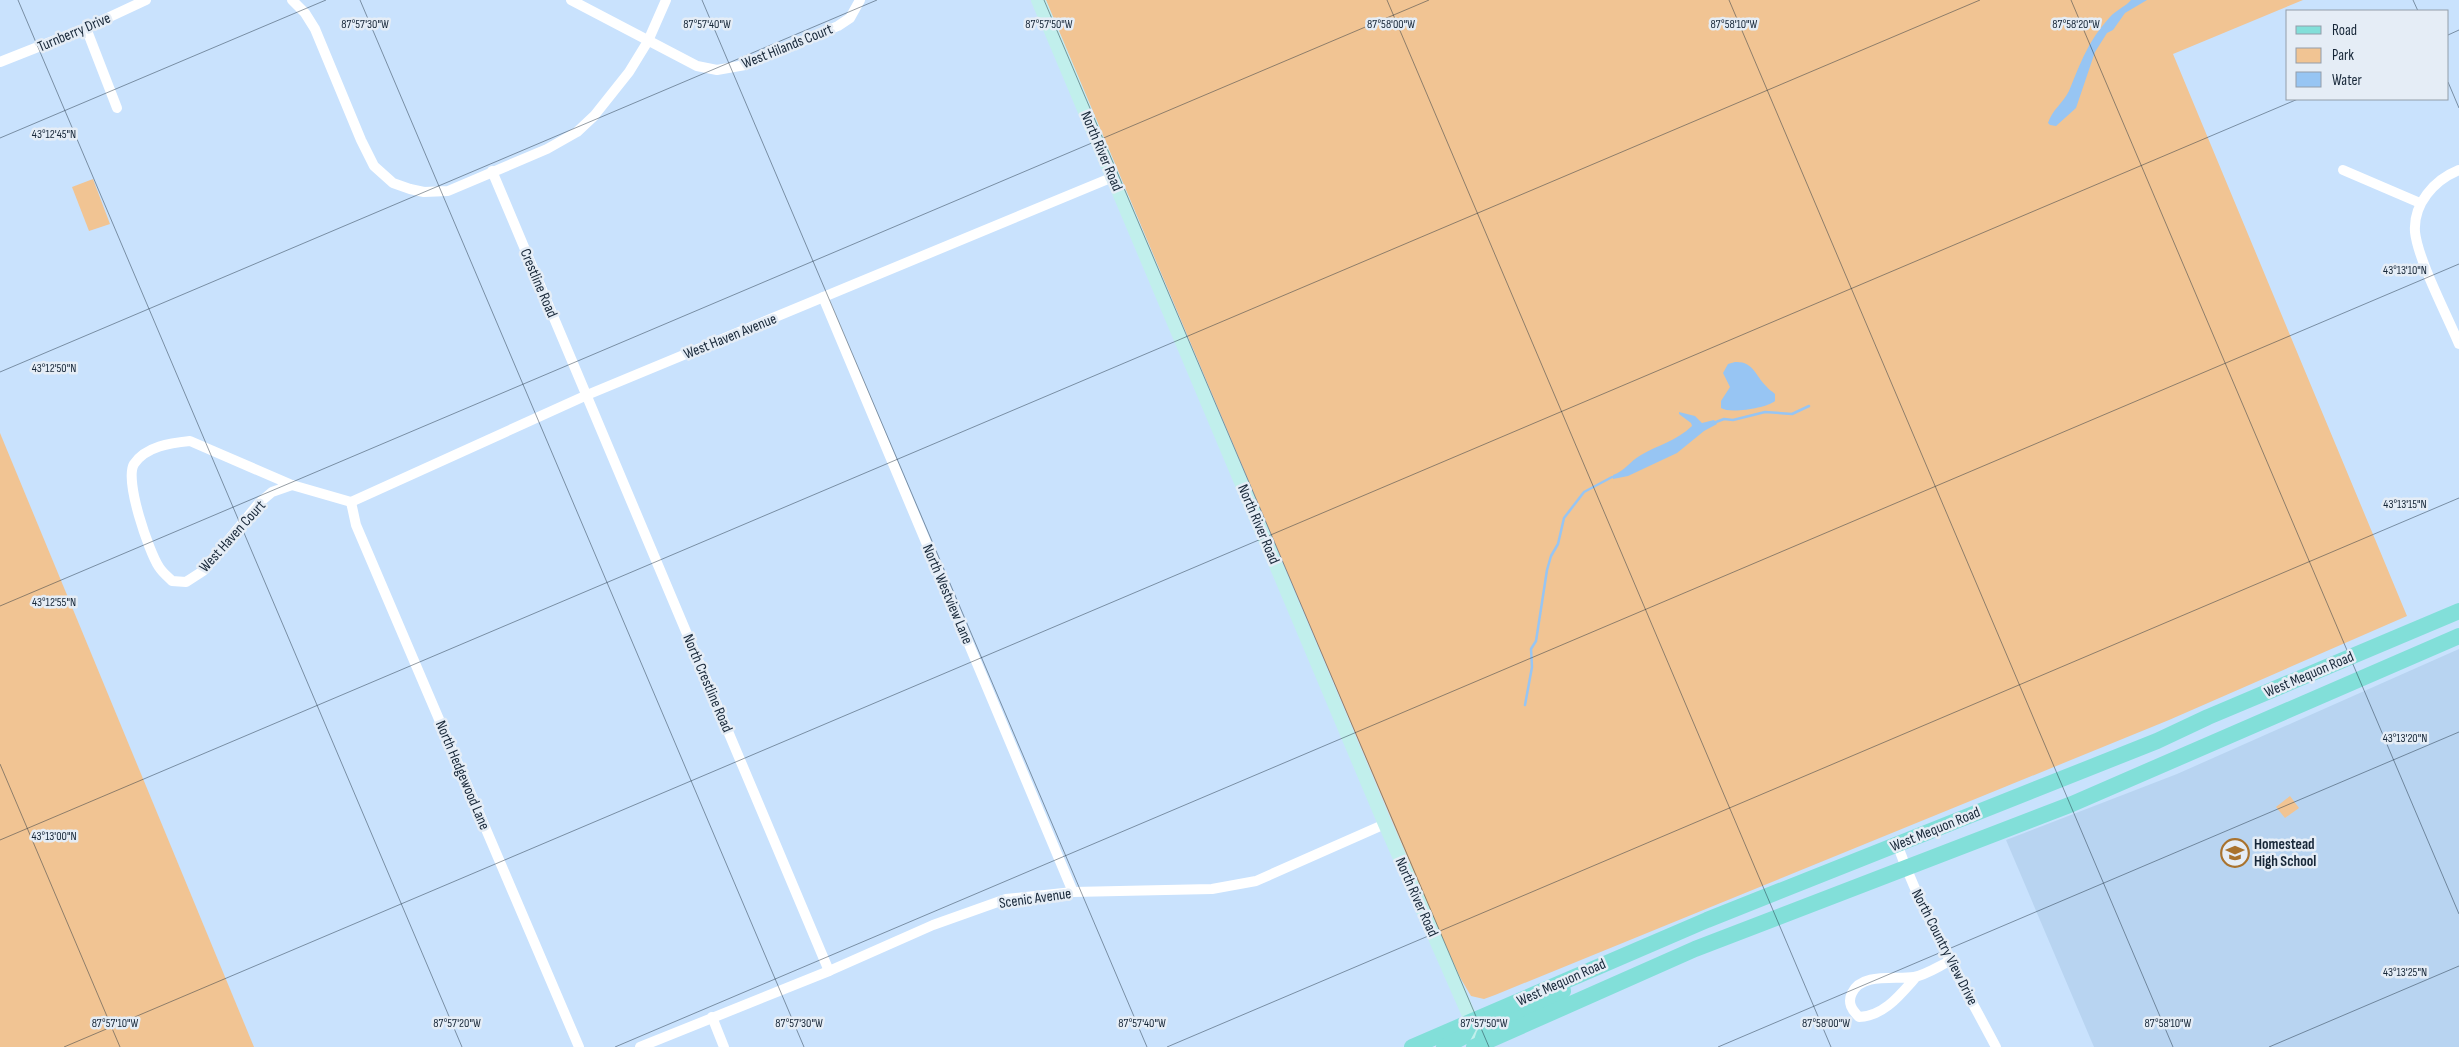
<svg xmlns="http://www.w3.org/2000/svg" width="2459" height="1047" viewBox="0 0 2459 1047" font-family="'Sofia Sans Condensed',sans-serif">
	<rect width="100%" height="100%" fill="#c9e2fd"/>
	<polygon fill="#b8d4f1" points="2459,649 2459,1047 2094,1047 2006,840 2177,774"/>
	<g fill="#f1c493">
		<polygon points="1046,0 2303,0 2173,54 2407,616 2169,720 1495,995 1484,999 1471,996 1458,974 1425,899"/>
		<polygon points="93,179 110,224 89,231 72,187"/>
		<polygon points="0,433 254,1047 0,1047"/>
		<polygon points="2290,796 2299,808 2285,818 2276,807"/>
	</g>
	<g fill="#97c5f3">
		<path d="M2131 0H2147L2125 13 2113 30 2107 33 2095 52 2076 108 2056 126 2050 125 2048 123C2052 110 2063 103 2069 91 2081 62 2088 41 2110 17 2116 10 2125 7 2131 0Z"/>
		<path d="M1735 362C1753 361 1755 375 1766 386 1769 390 1772 391 1775 394V401C1767 408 1730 414 1721 408V401L1730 387 1723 373 1728 364Z"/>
		<path d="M1679 412 1695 416 1702 423 1714 420 1717 424 1704 431 1677 453 1628 476 1613 479V475C1625 471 1630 461 1641 455 1658 445 1676 441 1692 426L1691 423 1679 414Z"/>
	</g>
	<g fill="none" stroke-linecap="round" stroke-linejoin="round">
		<g stroke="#97c5f3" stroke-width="2.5">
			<polyline points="1716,422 1724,419 1733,420 1765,412 1792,414 1809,406"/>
			<polyline points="1525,705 1532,667 1531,649 1536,641 1547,570 1551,556 1558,544 1564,518 1584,492 1612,477"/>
		</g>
		<g stroke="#fff" stroke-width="10">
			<polyline points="292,0 305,13 315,29 361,140 374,166 393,183 410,189 424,192 448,191 547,149 577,132 594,116 629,72 648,41 666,0"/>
			<polyline points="571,0 697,66 717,70 745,65 838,26 850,18 860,0"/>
			<polyline points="86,28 117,108"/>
			<polyline points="0,62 86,28 146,0"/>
			<polyline points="2343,170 2420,203"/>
			<path d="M2459 170C2434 180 2413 204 2415 232 2418 260 2447 315 2459 344"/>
			<polyline points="492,171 829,971"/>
			<polyline points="823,297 1073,892"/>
			<path d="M190 441 292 485 272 492 259 503 203 571 186 582 172 581C168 577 162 572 159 567 149 552 124 480 134 464 146 446 171 443 190 441Z"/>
			<polyline points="292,485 351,502"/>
			<polyline points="351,502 587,395 1113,177"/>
			<polyline points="351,502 356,525 579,1047"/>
			<path d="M1897 844C1923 915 1961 981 1996 1047"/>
			<path d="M1916 977C1900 995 1884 1016 1859 1017 1852 1010 1847 1003 1852 993 1862 972 1896 980 1914 977 1926 975 1939 966 1950 961"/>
			<polyline points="712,1017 724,1047"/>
			<polyline points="640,1047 829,971 933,925 1006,899 1073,892 1212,889 1256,881 1385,824"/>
		</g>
		<polyline stroke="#c1efec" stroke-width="14" points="1038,0 1385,824 1483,1047"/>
		<g stroke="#82dfd9" stroke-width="16">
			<polyline points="1481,1044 1484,1035 1492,1026 1540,1004 1563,991"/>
			<polyline points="1412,1047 1707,920 2157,741 2208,717 2459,611"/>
			<polyline points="1444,1047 1463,1037 1471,1022"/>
			<polyline points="1474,1047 1695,949 2072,804 2459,636"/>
		</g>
	</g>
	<path fill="none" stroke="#172738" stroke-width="1" stroke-opacity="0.45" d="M18 0 462 1047M360 0 804 1047M702 0 1147 1047M1044 0 1489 1047M1387 0 1831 1047M1729 0 2173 1047M2071 0 2459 914M2413 0 2418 11M2448 35 2459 30M2448 82 2459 108M0 138 326 0M0 372 877 0M0 606 1429 0M0 764 120 1047M0 840 1980 0M64 1047 2298 99M615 1047 2459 264M1167 1047 2459 498M1718 1047 2459 732M2269 1047 2459 966"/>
	<defs>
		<symbol id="school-ring" viewBox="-11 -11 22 22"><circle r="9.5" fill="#e5edf6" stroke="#a9732e" stroke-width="1.5"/><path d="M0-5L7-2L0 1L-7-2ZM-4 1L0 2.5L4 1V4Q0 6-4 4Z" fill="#a9732e"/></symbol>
	</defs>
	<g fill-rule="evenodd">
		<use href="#school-ring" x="2219" y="837" width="32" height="32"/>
	</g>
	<g text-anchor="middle" stroke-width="5" stroke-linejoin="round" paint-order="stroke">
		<g font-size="15" fill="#172738" stroke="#e5edf6">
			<text transform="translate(74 32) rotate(-23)" y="5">Turnberry Drive</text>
			<text transform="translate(787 46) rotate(-22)" y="5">West Hilands Court</text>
			<text transform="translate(1102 151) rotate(67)" y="5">North River Road</text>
			<text transform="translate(539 283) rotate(67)" y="5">Crestline Road</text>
			<text transform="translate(730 336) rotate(-22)" y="5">West Haven Avenue</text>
			<text transform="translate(1259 524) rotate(67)" y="5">North River Road</text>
			<text transform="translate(232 536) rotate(-48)" y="5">West Haven Court</text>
			<text transform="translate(948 594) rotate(67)" y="5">North Westview Lane</text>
			<text transform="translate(2309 674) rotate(-23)" y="5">West Mequon Road</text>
			<text transform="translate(708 683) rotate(67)" y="5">North Crestline Road</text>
			<text transform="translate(463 775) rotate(67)" y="5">North Hedgewood Lane</text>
			<text transform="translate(1935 829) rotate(-22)" y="5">West Mequon Road</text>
			<text transform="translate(1417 897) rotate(66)" y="5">North River Road</text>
			<text transform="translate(1035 898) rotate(-8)" y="5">Scenic Avenue</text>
			<text transform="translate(1945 947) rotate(63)" y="5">North Country View Drive</text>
			<text transform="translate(1561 982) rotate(-24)" y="5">West Mequon Road</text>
		</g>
		<g font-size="15" font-weight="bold" fill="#172738" stroke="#e5edf6" text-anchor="start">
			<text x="2254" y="849">Homestead<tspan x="2254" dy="17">High School</tspan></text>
		</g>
	</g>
	<g font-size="12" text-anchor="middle" fill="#172738" stroke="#e5edf6" stroke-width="5" stroke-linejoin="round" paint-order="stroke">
		<text x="365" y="28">87°57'30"W</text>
		<text x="707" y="28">87°57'40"W</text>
		<text x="1049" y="28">87°57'50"W</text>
		<text x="1391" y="28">87°58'00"W</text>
		<text x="1734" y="28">87°58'10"W</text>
		<text x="2076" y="28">87°58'20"W</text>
		<text x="54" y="138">43°12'45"N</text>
		<text x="2405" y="274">43°13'10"N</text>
		<text x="54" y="372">43°12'50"N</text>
		<text x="2405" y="508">43°13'15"N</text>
		<text x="54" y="606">43°12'55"N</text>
		<text x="2405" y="742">43°13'20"N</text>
		<text x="54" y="840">43°13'00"N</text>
		<text x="2405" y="976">43°13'25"N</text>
		<text x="115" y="1027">87°57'10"W</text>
		<text x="457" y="1027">87°57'20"W</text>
		<text x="799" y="1027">87°57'30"W</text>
		<text x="1142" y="1027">87°57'40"W</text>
		<text x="1484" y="1027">87°57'50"W</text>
		<text x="1826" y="1027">87°58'00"W</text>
		<text x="2168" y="1027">87°58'10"W</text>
	</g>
	<rect x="2286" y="10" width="162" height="90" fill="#e5edf6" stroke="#939eaa"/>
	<rect x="2296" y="26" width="25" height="8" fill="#82dfd9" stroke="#939eaa"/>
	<text x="2332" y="35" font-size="15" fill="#172738">Road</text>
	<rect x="2296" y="48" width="25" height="15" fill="#f1c493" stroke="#939eaa"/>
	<text x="2332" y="60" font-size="15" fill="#172738">Park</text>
	<rect x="2296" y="72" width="25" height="15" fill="#97c5f3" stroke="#939eaa"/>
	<text x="2332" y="85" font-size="15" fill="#172738">Water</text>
</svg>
